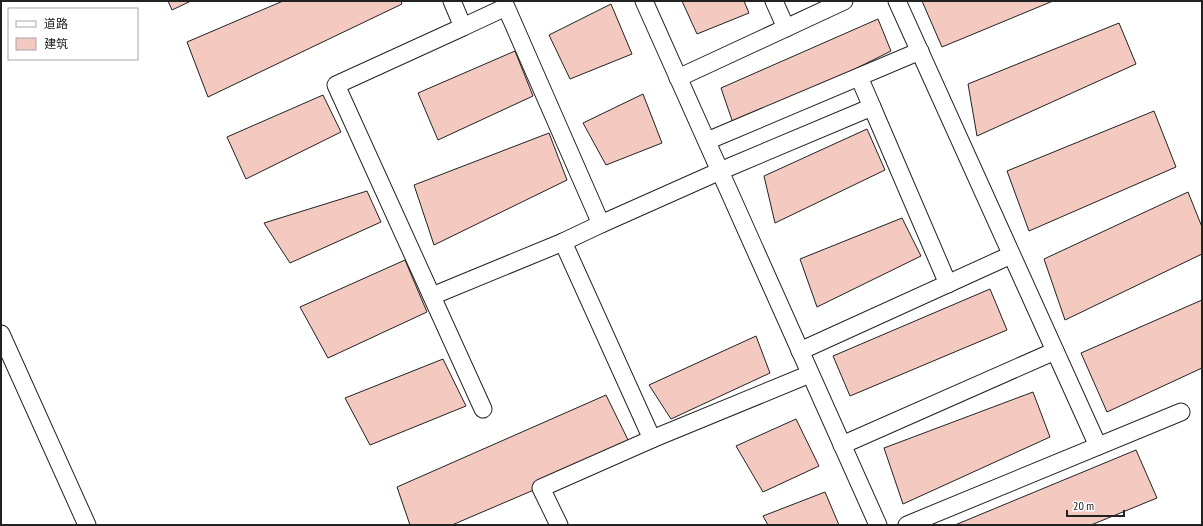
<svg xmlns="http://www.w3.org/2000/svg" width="1203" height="526" viewBox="0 0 1203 526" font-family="'PT Sans Narrow','Noto Sans SC',sans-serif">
	<rect width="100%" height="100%" fill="#fff"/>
	<g fill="#f3c9c0" stroke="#222">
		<polygon points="168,1 191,1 172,10"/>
		<polygon points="283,1 401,1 402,4 208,97 187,42"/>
		<polygon points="682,1 744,1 749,13 697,34"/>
		<polygon points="922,1 1053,1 942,47"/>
		<polygon points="611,4 632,54 570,79 549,35"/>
		<polygon points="878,19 891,51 735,129 721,88"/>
		<polygon points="1119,23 1136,64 977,136 968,84"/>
		<polygon points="515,51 533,96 438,140 418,93"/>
		<polygon points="643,94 662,143 606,165 583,123"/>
		<polygon points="323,95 341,132 246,179 227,137"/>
		<polygon points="1154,111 1176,167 1029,231 1007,171"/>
		<polygon points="867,129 885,170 775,223 764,176"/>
		<polygon points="549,133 567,180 434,245 414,185"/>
		<polygon points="367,191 381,222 290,263 264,223"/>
		<polygon points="1188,192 1202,227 1202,254 1065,320 1044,259"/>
		<polygon points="902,218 921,256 817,307 800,259"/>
		<polygon points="405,260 427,312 328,358 300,307"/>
		<polygon points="990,289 1007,330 850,396 833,356"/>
		<polygon points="1202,300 1202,368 1107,412 1081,353"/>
		<polygon points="756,336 770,373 671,419 649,385"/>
		<polygon points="443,359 466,406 370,445 345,398"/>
		<polygon points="1033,392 1050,437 903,504 884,448"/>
		<polygon points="606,395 632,448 452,525 410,525 397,487"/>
		<polygon points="796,419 819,466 763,492 736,446"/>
		<polygon points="1136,450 1157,498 1091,525 955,525"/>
		<polygon points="825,492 839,525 768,525 763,516"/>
	</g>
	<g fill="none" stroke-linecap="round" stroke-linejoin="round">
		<defs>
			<g id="street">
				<polyline points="452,1 463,27 506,7 601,224 720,171 872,107 948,284"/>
				<polyline points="644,1 878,525"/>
				<polyline points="774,1 786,28"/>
				<polyline points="897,1 1098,446"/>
				<polyline points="463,27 336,85 483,409"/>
				<polyline points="859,77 872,107"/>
				<polyline points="678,78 844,1"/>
				<polyline points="707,141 920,51"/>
				<polyline points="432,296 563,242 601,224"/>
				<polyline points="1,334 87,525"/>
				<polyline points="800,351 1011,255"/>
				<polyline points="652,439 810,374"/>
				<polyline points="842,445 1055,351"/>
				<polyline points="559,525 541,488 652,439 563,242"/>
				<polyline points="907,525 1181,412"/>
			</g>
		</defs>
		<use href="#street" stroke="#222" stroke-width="19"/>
		<use href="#street" stroke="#fff" stroke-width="17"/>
	</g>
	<rect width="1203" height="526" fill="none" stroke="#222222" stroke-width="4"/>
	<rect x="8" y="8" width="130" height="52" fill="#ffffff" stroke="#a7a7a7"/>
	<rect x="16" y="21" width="20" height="6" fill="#ffffff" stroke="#a7a7a7"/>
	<text x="44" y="28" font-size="12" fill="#222222">道路</text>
	<rect x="16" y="38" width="20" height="12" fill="#f3c9c0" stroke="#a7a7a7"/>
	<text x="44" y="48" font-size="12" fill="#222222">建筑</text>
	<path d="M1067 510v6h57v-6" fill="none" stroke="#222222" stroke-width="2"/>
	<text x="1073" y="510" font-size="12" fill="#222222" stroke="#ffffff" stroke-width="3" paint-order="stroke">20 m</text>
</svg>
